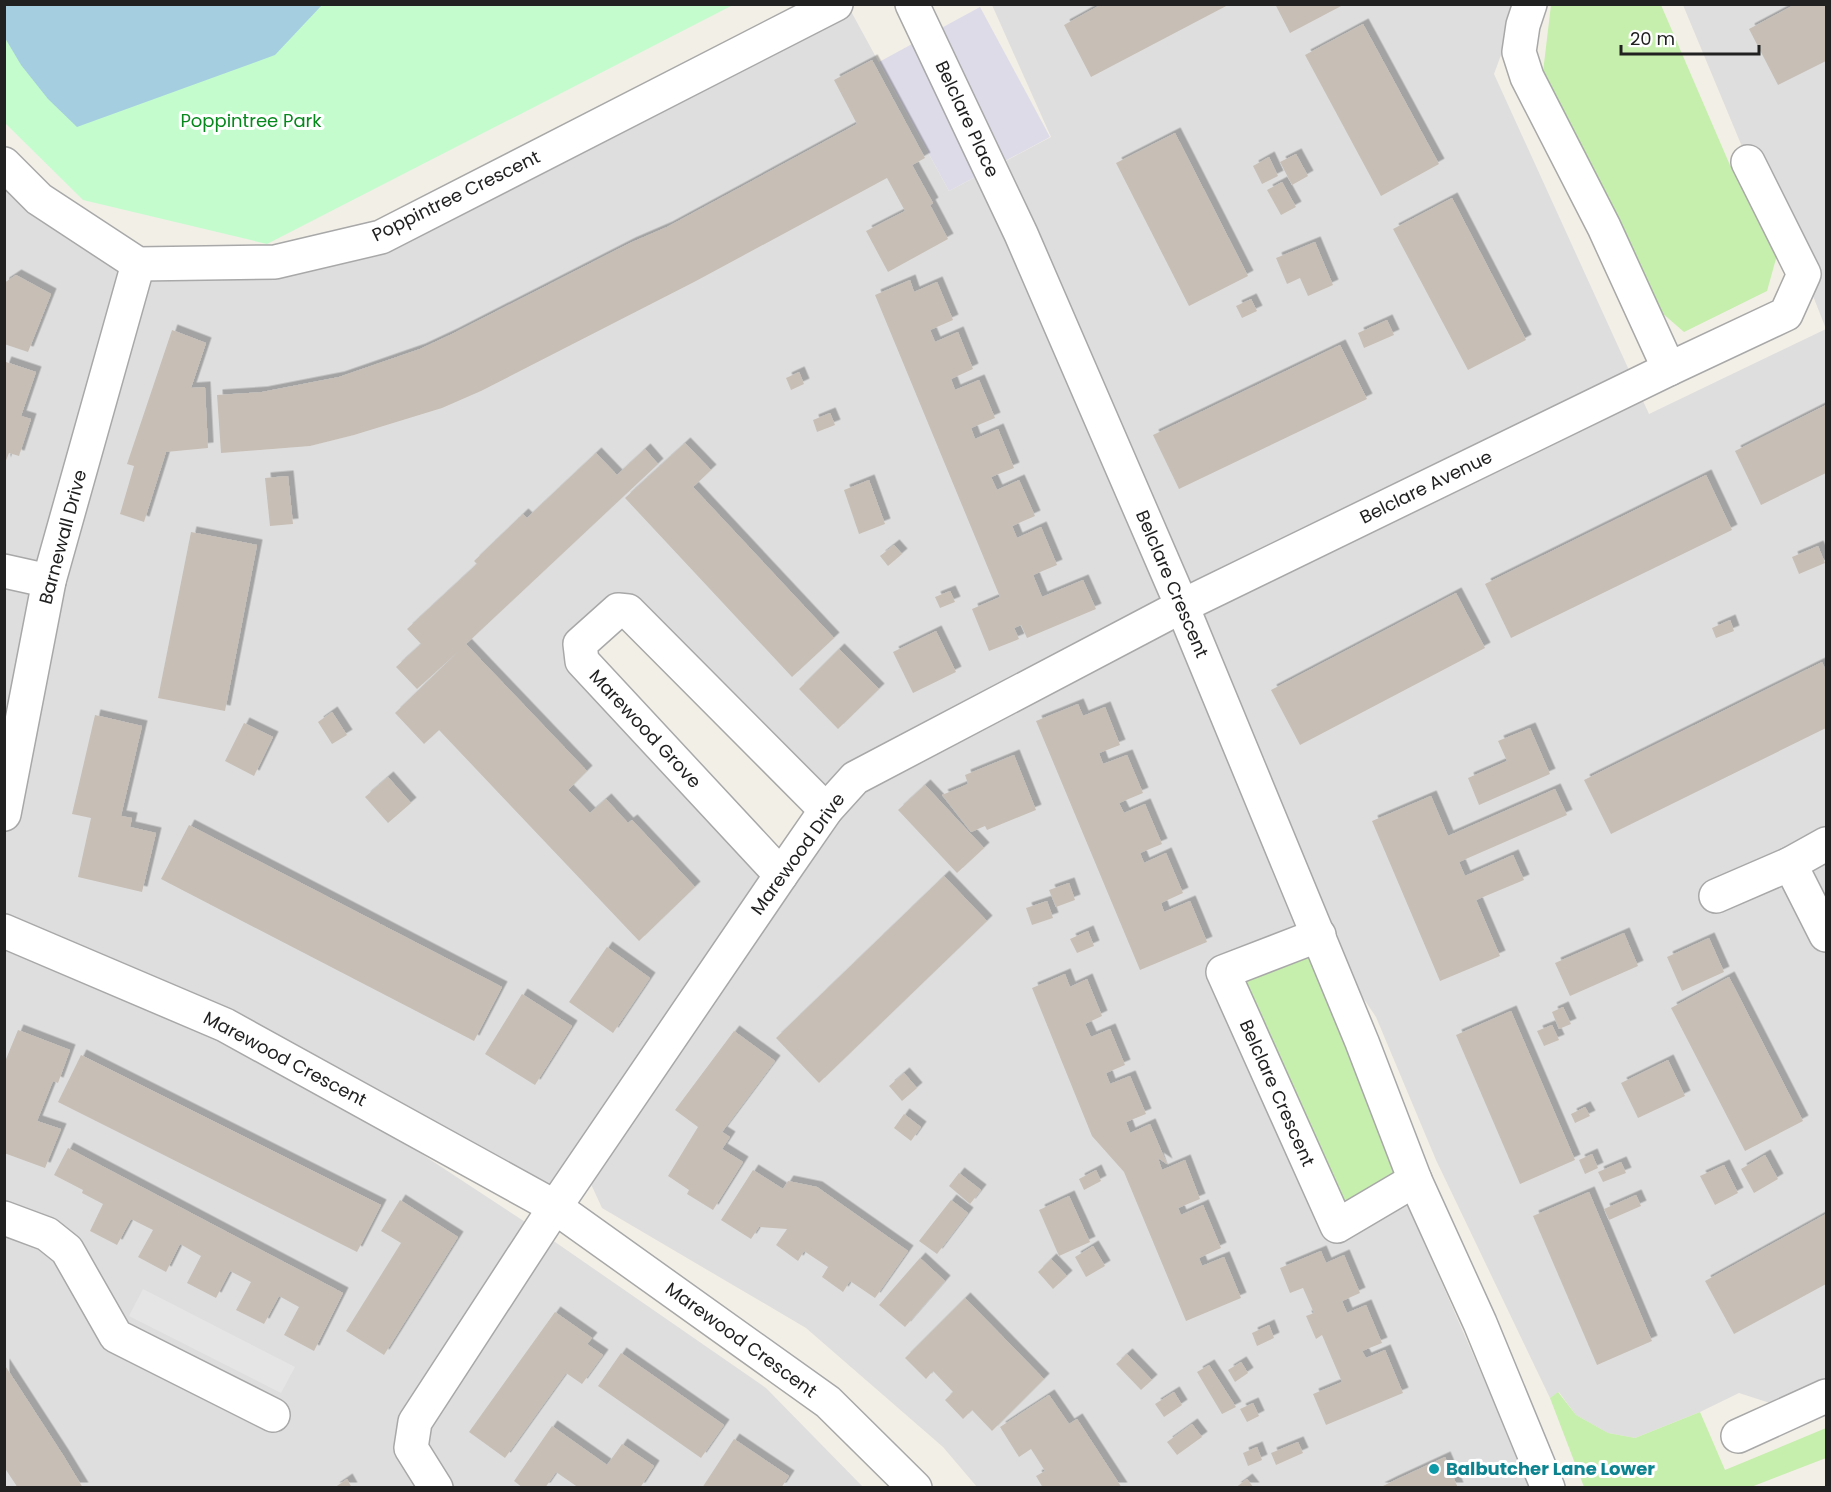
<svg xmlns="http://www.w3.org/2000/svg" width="1831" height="1492" viewBox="0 0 1831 1492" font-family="Poppins,sans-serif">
	<defs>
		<filter id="shadow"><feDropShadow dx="5.5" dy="-5.5" stdDeviation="0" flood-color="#0004"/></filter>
	</defs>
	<rect width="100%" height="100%" fill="#f2efe7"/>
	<g fill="#dfdede" fill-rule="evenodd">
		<path d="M847 4 949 191 1051 137 992 5H1513L1515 17 1494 74 1649 414 1826 329V1378L1770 1403 1739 1393 1700 1412 1635 1438 1608 1433 1576 1415 1559 1392 1550 1398 1436 1160 1376 1017 1320 934 1182 607 1405 1199 1531 1487H977L943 1447 806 1328 602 1208 584 1169 555 1206 225 1025 545 1235 766 1388 863 1487H5V168L138 264 381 237ZM628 611 826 809 782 875 579 643Z"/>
		<polygon points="1683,5 1826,5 1826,329 1804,273 1748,161"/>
	</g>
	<g fill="#c6eeac">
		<polygon points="1551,5 1661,5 1729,163 1777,255 1767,291 1684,332 1653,305 1543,72"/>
		<polygon points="1318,936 1424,1190 1337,1225 1223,972"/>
		<polygon points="1558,1392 1576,1415 1608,1433 1635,1438 1700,1412 1725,1470 1826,1428 1826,1458 1751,1487 1584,1487 1550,1398"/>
	</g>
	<polygon fill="#c4fcce" points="4,5 733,5 267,244 83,200 5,123"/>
	<polygon fill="#e5e5e5" points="143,1289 295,1367 281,1393 129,1316"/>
	<polygon fill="#dddbe8" points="980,7 1050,137 949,191 879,62"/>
	<polygon fill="#a6cee1" points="4,5 5,4 322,5 275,55 77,127 48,99 21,65 5,38"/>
	<g fill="#c7bfb6" filter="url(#shadow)">
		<polygon points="1102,4 1230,4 1091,77 1064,25"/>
		<polygon points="1275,4 1345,4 1290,33"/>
		<polygon points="1796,4 1826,4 1826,61 1778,85 1749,29"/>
		<polygon points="1363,24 1439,164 1381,196 1305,55"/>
		<polygon points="872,60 925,158 912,165 933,203 930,205 948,239 888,272 866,231 905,211 887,178 696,281 481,391 442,408 354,435 310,446 221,453 217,395 262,392 339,377 420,349 452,334 630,243 667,227 857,124 834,80"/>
		<polygon points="1175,133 1248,276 1189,306 1116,163"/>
		<polygon points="1296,154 1308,176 1292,185 1280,162"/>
		<polygon points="1269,157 1278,176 1262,184 1253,166"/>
		<polygon points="1282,182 1296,207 1281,215 1267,190"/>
		<polygon points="1452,198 1526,340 1468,370 1393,229"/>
		<polygon points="1315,242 1333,285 1308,296 1300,278 1287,284 1276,258"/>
		<polygon points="16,275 51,294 28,352 4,344 4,283"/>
		<polygon points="910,280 914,292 937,282 953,320 930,330 935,342 958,332 973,369 951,379 955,390 979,380 995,418 971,428 975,439 998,429 1014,468 991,477 997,490 1019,480 1035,516 1012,526 1017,538 1041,527 1057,565 1033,575 1042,597 1083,580 1096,609 1027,638 1021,625 1014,628 1019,639 989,651 972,609 1000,597 875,295"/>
		<polygon points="1251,299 1257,311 1242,318 1236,306"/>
		<polygon points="1387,320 1394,335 1364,348 1358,333"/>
		<polygon points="172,330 206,343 191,388 205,387 208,448 166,452 144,522 120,514 134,466 127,464"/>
		<polygon points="1340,345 1367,399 1179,489 1153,435"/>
		<polygon points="6,362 36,372 21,416 31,419 19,456 9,453 5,463 4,367"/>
		<polygon points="799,372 804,384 791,390 786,378"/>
		<polygon points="1826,405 1826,473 1761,505 1735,451"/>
		<polygon points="830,413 835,425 817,432 813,420"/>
		<polygon points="685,443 711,470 693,487 834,638 792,677 625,498"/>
		<polygon points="645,449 658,464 466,644 587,771 568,790 590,813 606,799 628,823 632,820 695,887 639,941 439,730 424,744 395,713 461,649 417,689 396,667 421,644 407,629 477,564 474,561 523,514 527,518 596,453 617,475"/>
		<polygon points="1706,475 1732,530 1511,638 1485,584"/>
		<polygon points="288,476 293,524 270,526 265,478"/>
		<polygon points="869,480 885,524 859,534 844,490"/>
		<polygon points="191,532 257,545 225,711 158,698"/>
		<polygon points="894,545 902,554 888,566 880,556"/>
		<polygon points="1818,546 1825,563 1799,574 1792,557"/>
		<polygon points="950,591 955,602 940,608 935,597"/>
		<polygon points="1456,593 1485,648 1300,745 1271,690"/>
		<polygon points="1730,620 1734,631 1716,638 1712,628"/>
		<polygon points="936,631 956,672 913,693 893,652"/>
		<polygon points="839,649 879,689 838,729 799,689"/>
		<polygon points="1822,662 1826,671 1826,728 1611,834 1584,780"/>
		<polygon points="1078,704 1083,716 1105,707 1120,745 1099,753 1103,764 1127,755 1143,793 1119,803 1124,813 1145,804 1162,844 1140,853 1144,863 1166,853 1183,893 1161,903 1164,912 1190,901 1207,942 1140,970 1036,721"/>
		<polygon points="332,712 347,735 332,744 318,722"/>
		<polygon points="95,715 142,726 121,816 132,818 130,827 156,833 142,892 78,877 91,818 72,814"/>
		<polygon points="244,723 273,737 254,776 225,761"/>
		<polygon points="1530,728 1550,774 1479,805 1468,778 1507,761 1498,741"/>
		<polygon points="1014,755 1036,810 987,830 985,826 971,832 942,795 968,784 965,775"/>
		<polygon points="388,777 411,803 388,823 365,797"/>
		<polygon points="925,785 984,848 957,873 898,810"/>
		<polygon points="1555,789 1567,815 1459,862 1465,876 1513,855 1524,880 1476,900 1500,956 1440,981 1372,821 1431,796 1448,836"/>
		<polygon points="189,825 502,987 474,1041 161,879"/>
		<polygon points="944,876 987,921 819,1083 776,1038"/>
		<polygon points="1069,883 1075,900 1056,907 1049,890"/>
		<polygon points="1047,901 1053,918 1032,925 1026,908"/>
		<polygon points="1088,931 1094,946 1077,953 1070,939"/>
		<polygon points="1624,933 1638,966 1570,996 1555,963"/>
		<polygon points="1709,938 1724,972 1682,991 1667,957"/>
		<polygon points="607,947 650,978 613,1033 569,1002"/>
		<polygon points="1065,974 1070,987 1087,979 1102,1016 1085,1024 1091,1037 1110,1029 1125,1065 1106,1073 1110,1084 1130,1076 1146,1114 1126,1122 1130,1133 1150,1124 1167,1164 1158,1158 1162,1170 1185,1160 1200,1199 1178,1208 1181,1215 1203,1205 1221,1248 1199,1258 1202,1266 1224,1257 1241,1298 1186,1321 1124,1172 1092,1136 1032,988"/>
		<polygon points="1729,977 1803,1121 1745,1151 1671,1008"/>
		<polygon points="522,994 572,1026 535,1085 485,1054"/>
		<polygon points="1563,1007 1571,1024 1559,1029 1552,1012"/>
		<polygon points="1511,1011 1575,1160 1520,1184 1456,1035"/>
		<polygon points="1552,1025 1559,1040 1544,1046 1537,1031"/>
		<polygon points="18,1030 70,1050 58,1083 53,1081 37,1121 61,1129 45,1168 4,1153 4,1064"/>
		<polygon points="734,1031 775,1061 722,1132 730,1137 722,1149 743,1162 713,1210 687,1194 689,1190 668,1176 698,1127 675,1110"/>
		<polygon points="81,1055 381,1205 357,1252 58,1102"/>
		<polygon points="1668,1060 1685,1096 1638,1118 1621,1083"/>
		<polygon points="904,1073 917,1088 902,1101 889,1086"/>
		<polygon points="1585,1107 1590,1116 1575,1123 1571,1114"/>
		<polygon points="904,1114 921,1127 911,1141 894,1128"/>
		<polygon points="68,1148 343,1293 314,1351 284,1335 299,1307 279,1296 264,1324 236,1310 251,1282 230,1271 216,1298 187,1283 201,1256 180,1244 166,1272 138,1257 153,1230 131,1219 117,1245 90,1231 103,1204 82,1193 83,1190 54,1175"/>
		<polygon points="1592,1154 1598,1168 1585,1174 1579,1160"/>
		<polygon points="1765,1155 1778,1179 1754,1193 1741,1169"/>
		<polygon points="1621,1162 1626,1173 1603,1182 1598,1172"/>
		<polygon points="1724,1165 1738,1193 1715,1205 1700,1176"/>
		<polygon points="753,1170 783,1189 788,1181 817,1187 908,1251 875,1298 850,1281 843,1292 822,1277 828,1267 804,1251 798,1261 776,1245 787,1229 759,1227 751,1239 721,1220"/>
		<polygon points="1096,1170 1101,1181 1084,1190 1079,1179"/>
		<polygon points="959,1173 981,1190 970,1204 949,1186"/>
		<polygon points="1589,1192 1652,1341 1597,1365 1533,1216"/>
		<polygon points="1636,1195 1641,1206 1609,1220 1604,1209"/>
		<polygon points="1069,1196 1090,1242 1059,1256 1039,1210"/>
		<polygon points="400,1200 458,1237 384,1355 346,1331 401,1243 381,1231"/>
		<polygon points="951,1200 968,1213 937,1254 919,1241"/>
		<polygon points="1826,1214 1826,1284 1734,1334 1705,1281"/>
		<polygon points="1093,1246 1105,1266 1086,1277 1075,1257"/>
		<polygon points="1321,1251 1326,1263 1344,1255 1360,1293 1342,1301 1347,1313 1366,1305 1382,1343 1362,1351 1366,1358 1385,1350 1403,1393 1326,1425 1313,1394 1342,1382 1322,1335 1316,1339 1306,1316 1314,1313 1303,1288 1290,1293 1280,1268"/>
		<polygon points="920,1258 945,1281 905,1327 879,1305"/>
		<polygon points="1051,1259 1067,1276 1053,1289 1038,1272"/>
		<polygon points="965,1298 1044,1379 992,1431 972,1410 963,1419 945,1400 953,1392 933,1371 926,1379 905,1358"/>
		<polygon points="555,1312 592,1338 587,1344 603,1355 582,1384 566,1373 505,1458 469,1432"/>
		<polygon points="1269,1325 1274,1338 1257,1346 1252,1333"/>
		<polygon points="621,1353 724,1425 701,1458 598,1386"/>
		<polygon points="1127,1354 1152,1380 1141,1390 1116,1364"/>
		<polygon points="1241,1362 1248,1373 1235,1382 1228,1370"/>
		<polygon points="4,1364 63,1455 83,1488 17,1488 16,1485 4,1467"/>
		<polygon points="1209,1365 1236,1407 1222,1414 1197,1372"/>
		<polygon points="1174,1392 1182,1405 1164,1417 1155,1404"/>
		<polygon points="1049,1395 1069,1424 1077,1419 1122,1488 1043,1488 1036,1476 1045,1471 1031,1449 1019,1457 1000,1427"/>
		<polygon points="1253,1403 1259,1416 1247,1422 1240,1409"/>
		<polygon points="1192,1424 1202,1437 1177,1455 1167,1442"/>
		<polygon points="552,1426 607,1465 622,1444 654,1466 640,1488 579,1488 556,1472 545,1488 523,1488 514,1481"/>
		<polygon points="734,1439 789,1476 781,1488 702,1488"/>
		<polygon points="1298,1442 1303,1453 1276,1465 1271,1453"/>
		<polygon points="1257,1447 1262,1460 1248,1466 1243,1453"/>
		<polygon points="1445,1457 1458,1488 1379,1488 1393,1481"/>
		<polygon points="347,1479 352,1488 334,1488"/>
		<polygon points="1247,1479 1254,1488 1235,1488"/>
	</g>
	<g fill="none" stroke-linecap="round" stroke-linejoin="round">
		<defs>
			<g id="minor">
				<polyline points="912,4 1021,234 1182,606 1362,1042 1415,1180 1480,1323 1548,1488"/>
				<polyline points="1530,4 1523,25 1519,52 1527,77 1604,227 1669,369"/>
				<polyline points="4,164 39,199 138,264 275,262 381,237 836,4"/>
				<polyline points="4,571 49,581"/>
				<polyline points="4,814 49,581 138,264"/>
				<polyline points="1790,864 1826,935"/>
				<polyline points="781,875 582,661 580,644 618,610 628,611 826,810"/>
				<polyline points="1716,896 1790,864 1826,844"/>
				<polyline points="4,931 225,1025 555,1207 828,1402 915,1488"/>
				<polyline points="1319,935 1223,972 1337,1226 1415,1180"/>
				<polyline points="4,1218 47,1234 67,1250 116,1336 273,1415"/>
				<polyline points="1738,1436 1826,1396"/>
				<polyline points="436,1488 411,1448 415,1422 555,1207 781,875 826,810 855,778 1182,606 1669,369 1786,314 1804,274 1748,162"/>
			</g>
		</defs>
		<use href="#minor" stroke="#a8a8a8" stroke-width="36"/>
		<use href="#minor" stroke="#fff" stroke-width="33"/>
	</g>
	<circle fill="#0f9aa8" stroke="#fff" stroke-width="2" cx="1434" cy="1469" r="6"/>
	<g text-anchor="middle" stroke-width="6" stroke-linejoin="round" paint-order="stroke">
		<g font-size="18" fill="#212121" stroke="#fff">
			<text transform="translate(967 119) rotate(65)" y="6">Belclare Place</text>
			<text transform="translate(456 196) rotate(-26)" y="6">Poppintree Crescent</text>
			<text transform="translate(1426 487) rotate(-26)" y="6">Belclare Avenue</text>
			<text transform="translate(63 537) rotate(-75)" y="6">Barnewall Drive</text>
			<text transform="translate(1172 584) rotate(67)" y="6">Belclare Crescent</text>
			<text transform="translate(645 729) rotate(47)" y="6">Marewood Grove</text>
			<text transform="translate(798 854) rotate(-54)" y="6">Marewood Drive</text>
			<text transform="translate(285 1059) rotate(28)" y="6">Marewood Crescent</text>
			<text transform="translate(1277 1093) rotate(66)" y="6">Belclare Crescent</text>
			<text transform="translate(741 1340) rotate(36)" y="6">Marewood Crescent</text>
		</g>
		<g font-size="18" fill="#06881d" stroke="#fff">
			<text x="251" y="127">Poppintree Park</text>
		</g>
		<g font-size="18" font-weight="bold" fill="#0d838f" stroke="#fff" text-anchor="start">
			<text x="1446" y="1475">Balbutcher Lane Lower</text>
		</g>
	</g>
	<rect width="1831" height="1492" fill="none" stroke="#212121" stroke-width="12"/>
	<path d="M1621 45v9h138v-9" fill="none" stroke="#212121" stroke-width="3"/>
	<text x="1630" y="45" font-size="18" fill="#212121" stroke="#ffffff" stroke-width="4.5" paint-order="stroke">20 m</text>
</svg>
